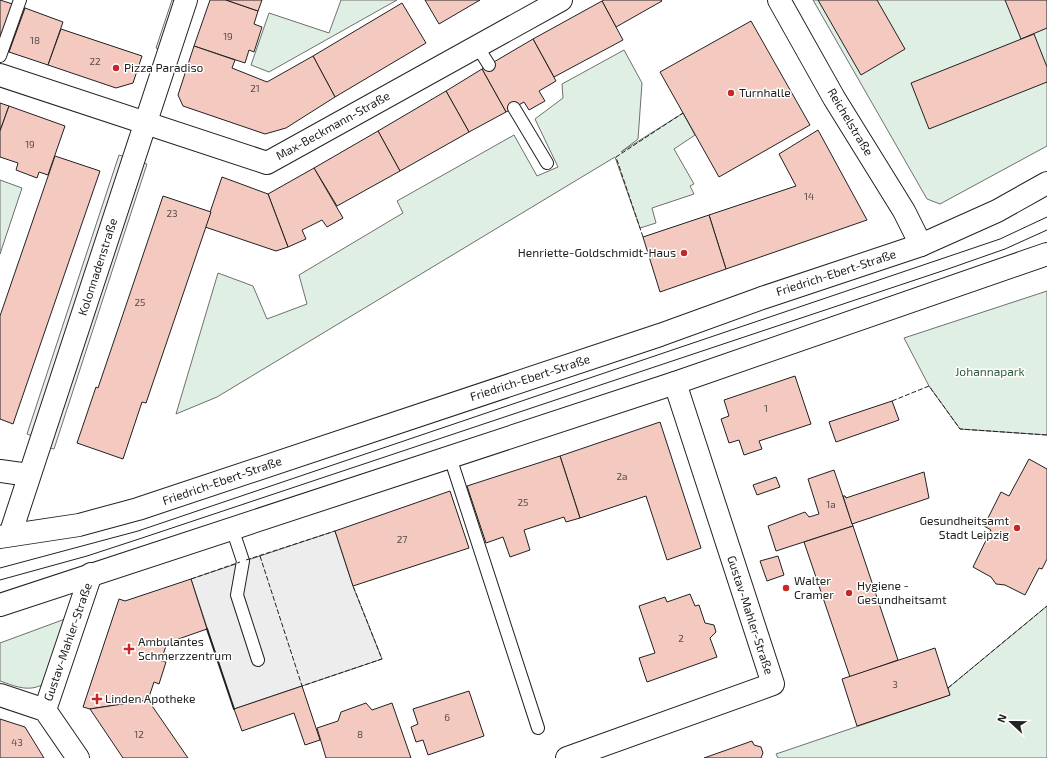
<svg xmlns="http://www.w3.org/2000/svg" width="1047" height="758" viewBox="0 0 1047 758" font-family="'Exo 2',sans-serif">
	<rect width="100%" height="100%" fill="#fff"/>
	<g fill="#e0efe3" stroke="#6f6f6f">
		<polygon points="341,0 397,0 269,72 251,65 269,13 329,33"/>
		<polygon points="813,0 1047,0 1047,146 940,204 927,199"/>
		<polygon points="624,50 642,83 638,139 621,152 683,113 695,135 674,149 694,184 690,186 694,194 652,208 656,223 640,228 615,157 217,397 176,414 218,273 253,286 267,319 307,304 299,275 403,213 397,201 514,135 537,176 558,167 535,119 563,98 562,84"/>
		<polygon points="0,180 22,188 0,254"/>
		<polygon points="1047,291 1047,435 960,429 929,386 904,338"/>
		<polygon points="1047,606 1047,758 778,758 776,754 950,695 948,688"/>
		<path d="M65 619 42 685C27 692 15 686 0 681V643Z"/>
	</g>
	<g fill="#ededed" stroke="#6f6f6f">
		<polygon points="172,0 180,0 164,51 156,48"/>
		<polygon points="119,155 126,157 35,437 27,434"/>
		<polygon points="139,162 147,164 54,449 46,447"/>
		<polygon points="335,531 353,586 382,659 234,709 191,579"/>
	</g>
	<g fill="#f3c9c0" stroke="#222">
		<polygon points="0,0 25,8 9,52 0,49"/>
		<polygon points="210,0 226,0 258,11 254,24 262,27 254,52 249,50 245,63 194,46"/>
		<polygon points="226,0 262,0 258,11"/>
		<polygon points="425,0 480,0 439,24"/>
		<polygon points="604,0 661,0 662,1 616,27 602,1"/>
		<polygon points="818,0 877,0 905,49 861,75"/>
		<polygon points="1005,0 1047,0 1047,28 1021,39"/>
		<polygon points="602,1 623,40 554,77 533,39"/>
		<polygon points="402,3 426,43 335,97 313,56"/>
		<polygon points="25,8 63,22 48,65 9,52"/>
		<polygon points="751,21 810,125 719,177 660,72"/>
		<polygon points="61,29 142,56 133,83 116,88 48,65"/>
		<polygon points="1034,34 1047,67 1047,82 929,129 911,83"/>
		<polygon points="533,39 556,81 539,91 545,101 529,110 524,102 506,112 482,69"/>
		<polygon points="194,46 235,60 232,68 267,82 313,56 335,97 286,128 265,134 183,106 178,95"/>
		<polygon points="482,69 506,112 469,132 446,91"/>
		<polygon points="446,91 469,132 400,171 378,131"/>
		<polygon points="0,103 9,106 0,131"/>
		<polygon points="9,106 65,126 48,175 39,172 37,178 16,170 18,163 0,157 0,131"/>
		<polygon points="818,130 867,220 726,269 709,215 796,186 779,154"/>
		<polygon points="378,131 400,171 337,206 314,168"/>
		<polygon points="55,156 100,171 13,424 0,419 0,316"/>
		<polygon points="314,168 343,218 327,227 322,220 302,230 306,239 288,247 268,194"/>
		<polygon points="222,177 268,194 288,247 276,251 205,227"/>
		<polygon points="163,196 211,212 146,403 142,402 123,459 77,443 96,387 98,388"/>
		<polygon points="709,215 726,269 660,292 643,237"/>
		<polygon points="795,376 811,424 759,441 762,449 744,455 739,440 729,443 721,419 729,416 724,400"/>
		<polygon points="892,401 899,420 836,442 829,422"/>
		<polygon points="660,422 701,548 667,560 646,496 580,518 560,456"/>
		<polygon points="560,456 580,518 566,522 564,517 524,530 530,550 510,557 503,537 486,543 467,486"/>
		<polygon points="1029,459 1047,469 1047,559 1042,569 1039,568 1025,595 1005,585 996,584 991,577 973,567 991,530 984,526 1001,492 1009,496"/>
		<polygon points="834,470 853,526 776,551 768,526 805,512 809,517 819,514 808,479"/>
		<polygon points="924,472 929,498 852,524 843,496 845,496 846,498"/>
		<polygon points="776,477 780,487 757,495 753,485"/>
		<polygon points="450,491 469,548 353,586 335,531"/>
		<polygon points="853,526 898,660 850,677 804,542"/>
		<polygon points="778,556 784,575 767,581 760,561"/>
		<polygon points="191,579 207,629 167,643 161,661 166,662 159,684 154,682 148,700 90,709 83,707 119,599 125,601"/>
		<polygon points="690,594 695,606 699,605 705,623 714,625 716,632 710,638 717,657 647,682 639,658 655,653 639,606 665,597 667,602"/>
		<polygon points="935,648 950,695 857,726 842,679"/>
		<polygon points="302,686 320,740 305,745 294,713 242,731 234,709"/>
		<polygon points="469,691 484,736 428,755 423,740 416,742 411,727 418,724 413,709"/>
		<polygon points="148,700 188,758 123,758 90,709"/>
		<polygon points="366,703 372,710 392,703 411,758 326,758 317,728 338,721 341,712"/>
		<polygon points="0,719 25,727 44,758 0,758"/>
		<polygon points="752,741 754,745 761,747 763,753 761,758 704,758"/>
	</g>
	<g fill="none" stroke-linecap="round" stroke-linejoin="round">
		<defs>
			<g id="lane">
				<polyline points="477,46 489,65"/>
				<polyline points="0,56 20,0"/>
				<polyline points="514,108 547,163"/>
				<polyline points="450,457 538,728"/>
				<polyline points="232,528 243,561 237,595 258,660"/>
			</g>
			<g id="street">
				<polyline points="779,0 834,98 904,211 921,245"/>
				<polyline points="0,75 267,163 561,0"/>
				<polyline points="0,471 29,475"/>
				<polyline points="10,535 186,0"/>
				<polyline points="0,695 45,710 78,758"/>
				<polyline points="45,710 91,574"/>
				<polyline points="567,758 773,684 675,383"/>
			</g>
			<g id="secondary">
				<polyline points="0,537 79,525 138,509 660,335 762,298 921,245 997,211 1047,183"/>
				<polyline points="0,605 675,383 1047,254"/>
			</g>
		</defs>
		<use href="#lane" stroke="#222" stroke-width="14"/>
		<use href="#street" stroke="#222" stroke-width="24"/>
		<use href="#secondary" stroke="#222" stroke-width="24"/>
		<use href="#lane" stroke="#fff" stroke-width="12"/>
		<use href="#street" stroke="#fff" stroke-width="22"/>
		<use href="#secondary" stroke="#fff" stroke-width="22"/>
		<g stroke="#222" stroke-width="1">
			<polyline points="0,568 138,531 1000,239 1047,217"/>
			<polyline points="0,580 87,556 139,539 948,269 1005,249 1047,230"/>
		</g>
		<g stroke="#222" stroke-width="1" stroke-dasharray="5 2" stroke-linecap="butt">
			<polyline points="643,237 616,157 683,113"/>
			<polyline points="892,401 929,386 960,429 1047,435"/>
			<polyline points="260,556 302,686 382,659 353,586"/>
			<polyline points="246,560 335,531"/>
			<polyline points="191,579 240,562"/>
			<polyline points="948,688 1047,606"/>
		</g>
		<polyline stroke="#222" stroke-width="2" points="207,629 234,709"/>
	</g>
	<g fill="#c62828" stroke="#fff" stroke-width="1.5">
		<circle cx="116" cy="68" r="4"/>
		<circle cx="731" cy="93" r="4"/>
		<circle cx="684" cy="253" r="4"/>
		<circle cx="1017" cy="528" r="4"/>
		<circle cx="786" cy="588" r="4"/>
		<circle cx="849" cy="593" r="4"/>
		<path d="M127 643h4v4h4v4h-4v4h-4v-4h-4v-4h4z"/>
		<path d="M95 693h4v4h4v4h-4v4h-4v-4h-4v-4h4z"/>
	</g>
	<g text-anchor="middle" stroke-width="3" stroke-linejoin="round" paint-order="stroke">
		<g font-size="10" fill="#564c4a">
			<text x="228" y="40">19</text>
			<text x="35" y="44">18</text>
			<text x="95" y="65">22</text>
			<text x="255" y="92">21</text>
			<text x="30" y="148">19</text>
			<text x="809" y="200">14</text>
			<text x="172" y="217">23</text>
			<text x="140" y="306">25</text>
			<text x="766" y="412">1</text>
			<text x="622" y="480">2a</text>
			<text x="523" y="506">25</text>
			<text x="831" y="508">1a</text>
			<text x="402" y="543">27</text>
			<text x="681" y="642">2</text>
			<text x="895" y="688">3</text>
			<text x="447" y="721">6</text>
			<text x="139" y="738">12</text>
			<text x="360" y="738">8</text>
			<text x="17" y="746">43</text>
		</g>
		<g font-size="12" fill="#222" stroke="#fff" text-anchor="start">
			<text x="124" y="72">Pizza Paradiso</text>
			<text x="739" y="97">Turnhalle</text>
			<text x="676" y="257" text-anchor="end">Henriette-Goldschmidt-Haus</text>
			<text x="1009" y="525" text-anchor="end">Gesundheitsamt<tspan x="1009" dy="14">Stadt Leipzig</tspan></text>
			<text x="794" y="585">Walter<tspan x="794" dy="14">Cramer</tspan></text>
			<text x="857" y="590">Hygiene -<tspan x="857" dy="14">Gesundheitsamt</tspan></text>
			<text x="138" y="646">Ambulantes<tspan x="138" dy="14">Schmerzzentrum</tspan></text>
			<text x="105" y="703">Linden Apotheke</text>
		</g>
		<g font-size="12" fill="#222" stroke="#fff">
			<text transform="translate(850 122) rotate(59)" y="4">Reichelstraße</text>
			<text transform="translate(333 126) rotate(-29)" y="4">Max-Beckmann-Straße</text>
			<text transform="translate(98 267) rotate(-72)" y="4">Kolonnadenstraße</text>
			<text transform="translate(836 273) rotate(-18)" y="4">Friedrich-Ebert-Straße</text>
			<text transform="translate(530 378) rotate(-18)" y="4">Friedrich-Ebert-Straße</text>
			<text transform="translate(222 481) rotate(-19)" y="4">Friedrich-Ebert-Straße</text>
			<text transform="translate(750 615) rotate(72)" y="4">Gustav-Mahler-Straße</text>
			<text transform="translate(68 642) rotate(-71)" y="4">Gustav-Mahler-Straße</text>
		</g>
		<g font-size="12" fill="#2f5e38" stroke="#fff">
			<text x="990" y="376">Johannapark</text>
		</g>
	</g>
	<g transform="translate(1011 722) rotate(292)" stroke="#ffffff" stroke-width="3" paint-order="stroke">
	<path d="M0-3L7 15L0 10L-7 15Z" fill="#222222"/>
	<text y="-6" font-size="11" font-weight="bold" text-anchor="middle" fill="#222222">N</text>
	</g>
</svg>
